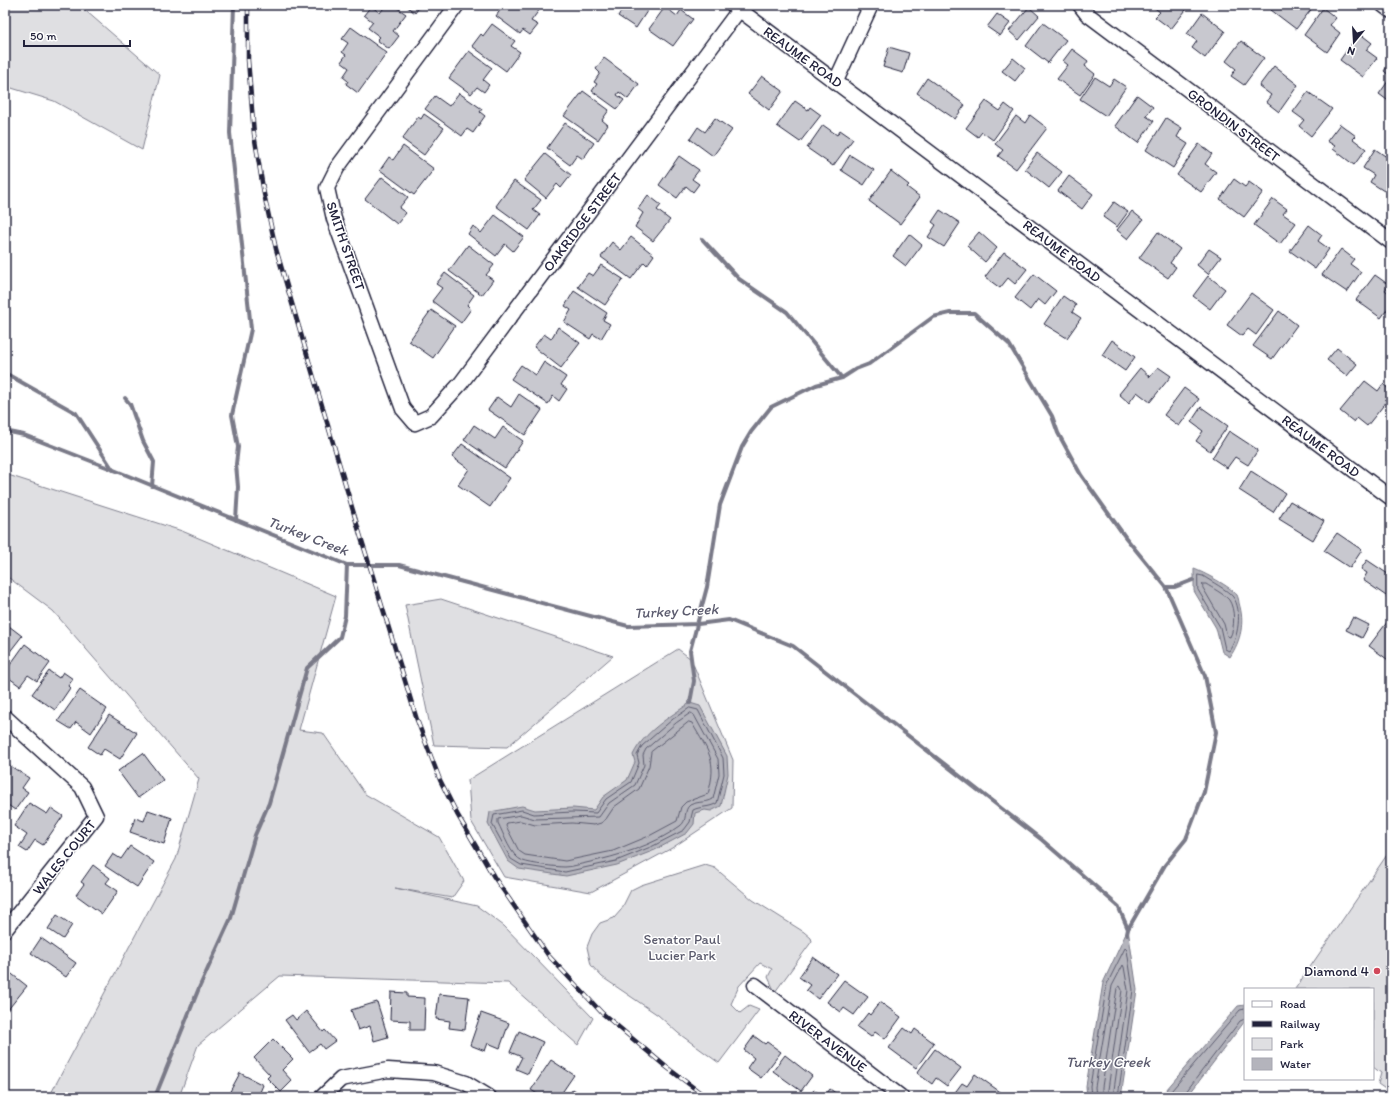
<svg xmlns="http://www.w3.org/2000/svg" width="1396" height="1102" viewBox="0 0 1396 1102" font-family="Itim,sans-serif">
	<rect width="100%" height="100%" fill="#fff"/>
	<filter id="ink" filterUnits="userSpaceOnUse"><feTurbulence type="fractalNoise" baseFrequency=".025" numOctaves="2"/><feDisplacementMap in="SourceGraphic" scale="8" xChannelSelector="R" yChannelSelector="G"/><feConvolveMatrix kernelMatrix="1 2 1 2 8 2 1 2 1" color-interpolation-filters="sRGB"/></filter>
	<g filter="url(#ink)">
		<g fill="#dfdfe2" stroke="#80808e">
			<polygon points="5,5 79,5 160,75 142,150 54,101 5,86"/>
			<polygon points="5,474 182,531 336,596 299,730 323,733 365,794 439,837 464,881 452,898 395,888 477,906 504,926 593,1018 578,1045 508,983 280,976 198,1045 179,1097 49,1097 176,859 199,779 53,611 5,575"/>
			<polygon points="441,599 613,656 507,747 434,745 405,605"/>
			<polygon points="678,649 691,659 733,760 732,808 672,848 591,892 504,877 471,821 468,780"/>
			<polygon points="1391,849 1391,1093 1378,1084 1381,1073 1373,1067 1373,989 1295,989"/>
			<polygon points="705,865 715,868 753,900 804,932 811,938 812,941 775,992 768,977 772,969 760,963 739,986 731,1004 740,1013 749,1006 759,1010 719,1063 678,1033 658,1015 602,977 591,965 587,947 592,934 600,923 614,918 621,910 631,890 641,885"/>
		</g>
		<g fill="#b4b4bc" stroke="#7a7a88">
			<path d="M1194 569C1203 572 1231 587 1237 595 1238 597 1239 601 1239 603 1245 623 1241 640 1230 657L1222 652 1216 628 1194 591Z"/>
			<path d="M690 703 700 706 727 756 728 774 721 806 711 811 705 810 695 813 694 824 687 833 655 850 617 865 566 876 519 869 508 861 488 824 490 812 522 806 535 810 573 808 594 810 603 797 627 780 635 762 633 755C644 732 669 717 690 703Z"/>
			<polygon points="1128,929 1137,990 1121,1097 1087,1097 1086,1086 1103,983"/>
			<polygon points="1245,1005 1245,1021 1187,1097 1160,1097 1238,1006"/>
		</g>
		<g fill="none" stroke-linecap="round" stroke-linejoin="round">
			<g stroke="#5c5c6f" stroke-width="1">
				<path d="M1198 575 1203 576C1210 581 1228 590 1233 597 1243 610 1238 639 1229 651L1225 649 1220 627 1198 590Z"/>
				<path d="M1203 584H1206C1212 588 1224 594 1229 600 1235 609 1235 628 1230 637L1227 636 1224 624 1203 588Z"/>
				<path d="M690 708 698 710 723 758 724 774 717 803C709 808 701 806 693 810L690 822 684 830 653 846 616 861 565 872 521 865 511 859 492 824 494 815 522 810 534 814 573 812 596 813 606 799 631 782 639 763 637 755 642 746 673 719Z"/>
				<path d="M691 713 694 715 718 759 719 774 713 799C707 803 698 801 690 805 683 810 688 821 680 826 653 846 618 856 586 863 580 864 572 867 565 867 556 867 531 864 523 861 510 856 504 834 498 823V819L521 815 535 819 599 817 609 803 635 785 644 765 643 755 646 749 676 723Z"/>
				<path d="M689 722 692 723C708 752 718 759 708 794L686 802 681 807 677 821 649 836 613 851 565 861 525 855 519 851 506 826 507 823 521 821 535 825 572 823 594 825 601 823 606 819 614 807 639 789 649 766 651 752Z"/>
				<polyline points="1091,1097 1090,1086 1107,984 1125,948 1127,950 1133,990 1118,1097"/>
				<polyline points="1096,1097 1095,1087 1112,986 1123,965 1124,967 1128,990 1113,1097"/>
				<polyline points="1102,1097 1102,1087 1117,988 1120,986 1122,990 1107,1097"/>
				<polyline points="1166,1097 1240,1010 1245,1009"/>
				<polyline points="1184,1097 1185,1093 1240,1021 1245,1019"/>
			</g>
			<g stroke="#7a7a88" stroke-width="4">
				<polyline points="234,5 230,133 251,329 232,415 238,447 236,464 238,487 236,520"/>
				<polyline points="702,239 739,279 787,312 842,378"/>
				<polyline points="5,373 76,413 113,470"/>
				<polyline points="125,398 130,404 143,441 154,462 152,486"/>
				<polyline points="5,431 24,435 114,470 347,565 399,565 628,626 698,624 729,620 793,646 1042,840 1118,906 1128,929 1127,934"/>
				<polyline points="1166,587 1175,587 1193,580"/>
				<polyline points="690,703 694,681 690,651 707,587 720,505 742,447 751,432 771,407 816,385 842,378 856,369 869,364 933,317 950,313 974,313 1009,344 1052,416 1058,433 1081,475 1126,538 1166,587 1205,676 1216,732 1204,792 1186,839 1165,865 1128,929"/>
				<polyline points="155,1097 199,988 231,918 255,835 269,803 307,668 340,637 345,616 347,565"/>
			</g>
		</g>
		<g fill="#c8c8cf" stroke="#22223b">
			<polygon points="386,5 393,5 406,14 393,31 399,36 389,49 377,40 380,37 368,28 373,22 364,15 371,6 380,13"/>
			<polygon points="405,5 421,5 415,13"/>
			<polygon points="504,5 535,5 540,9 531,21 538,25 530,35 523,30 520,34 496,16"/>
			<polygon points="625,5 651,5 636,28 618,16"/>
			<polygon points="1153,5 1188,5 1189,6 1171,29 1155,17 1160,12 1152,6"/>
			<polygon points="1275,5 1311,5 1313,7 1296,29 1271,10"/>
			<polygon points="665,7 677,16 681,10 693,19 673,46 649,29"/>
			<polygon points="1029,7 1039,16 1019,40 1009,31"/>
			<polygon points="1323,8 1336,18 1330,25 1340,33 1327,52 1304,35"/>
			<polygon points="1202,13 1225,31 1205,58 1192,48 1197,41 1187,34"/>
			<polygon points="997,14 1010,23 1000,36 987,27"/>
			<polygon points="1043,23 1066,40 1048,63 1026,46"/>
			<polygon points="492,24 515,41 511,46 520,52 506,71 472,46 481,34 483,36"/>
			<polygon points="351,27 387,53 358,93 346,84 348,81 343,77 349,68 341,62 346,55 342,52 348,43 342,39"/>
			<polygon points="1359,33 1372,43 1366,50 1377,58 1363,77 1340,60"/>
			<polygon points="1241,41 1264,58 1244,85 1231,76 1236,69 1226,61"/>
			<polygon points="889,47 909,53 903,73 883,67"/>
			<polygon points="1072,49 1088,61 1085,66 1095,74 1080,95 1057,79 1068,65 1063,61"/>
			<polygon points="469,51 492,68 483,80 489,85 484,92 477,87 471,94 449,78"/>
			<polygon points="604,58 639,84 628,99 619,92 617,95 624,100 617,109 592,91 597,84 594,82 600,73 596,69"/>
			<polygon points="1013,58 1025,68 1015,81 1002,71"/>
			<polygon points="1391,61 1391,77 1384,71"/>
			<polygon points="1274,66 1298,85 1279,112 1266,102 1271,95 1259,86"/>
			<polygon points="762,76 783,91 769,110 748,94"/>
			<polygon points="1095,77 1109,86 1114,79 1126,87 1106,116 1080,99"/>
			<polygon points="1391,77 1391,103 1379,94"/>
			<polygon points="927,78 965,105 955,119 917,93"/>
			<polygon points="583,91 609,110 602,120 608,125 598,140 564,116"/>
			<polygon points="1308,92 1332,109 1311,136 1299,126 1304,120 1293,112"/>
			<polygon points="459,93 482,109 480,112 485,116 473,133 467,129 462,136 425,109 435,96 449,106"/>
			<polygon points="1137,95 1153,107 1146,116 1154,121 1138,143 1115,126"/>
			<polygon points="795,101 808,110 810,107 821,115 800,142 777,126"/>
			<polygon points="986,101 1000,111 1005,104 1014,111 993,140 982,132 978,137 966,128"/>
			<polygon points="424,114 444,128 424,155 402,139 418,117 421,119"/>
			<polygon points="1030,115 1047,128 1016,169 998,156 1003,150 995,144 1016,116 1025,123"/>
			<polygon points="715,118 732,130 713,156 690,139 698,127 705,132"/>
			<polygon points="1166,118 1182,128 1177,137 1188,144 1173,168 1146,150"/>
			<polygon points="565,123 594,143 583,159 577,155 570,165 547,148"/>
			<polygon points="1340,124 1356,136 1353,139 1366,149 1354,165 1333,149 1335,146 1327,141"/>
			<polygon points="823,125 837,135 840,130 853,139 833,166 807,148"/>
			<polygon points="1199,144 1212,154 1205,164 1216,172 1201,192 1177,175"/>
			<polygon points="403,146 434,169 414,195 380,170 389,157 393,160"/>
			<polygon points="1375,149 1391,160 1391,181 1384,191 1370,182 1374,175 1363,168"/>
			<polygon points="1037,153 1062,172 1049,188 1025,169"/>
			<polygon points="545,154 571,175 561,188 557,184 546,198 524,180"/>
			<polygon points="850,155 874,170 864,185 841,170"/>
			<polygon points="679,156 699,170 692,179 699,184 693,192 686,186 677,198 659,185"/>
			<polygon points="891,171 909,185 907,187 920,197 900,224 869,201"/>
			<polygon points="1069,176 1093,194 1082,209 1058,191"/>
			<polygon points="382,177 408,197 399,208 406,213 397,224 365,199"/>
			<polygon points="1234,179 1245,187 1249,182 1263,192 1244,217 1220,199"/>
			<polygon points="514,181 541,200 533,210 540,215 529,230 496,206"/>
			<polygon points="648,195 661,205 657,210 670,220 653,241 635,227 643,213 638,209"/>
			<polygon points="1273,199 1287,209 1283,214 1296,223 1280,244 1254,225"/>
			<polygon points="1114,202 1128,212 1117,227 1103,217"/>
			<polygon points="940,210 960,223 944,247 928,237 936,225 932,222"/>
			<polygon points="1132,211 1143,220 1128,239 1117,230"/>
			<polygon points="495,215 524,237 513,251 505,244 496,256 468,234 473,226 481,233"/>
			<polygon points="1309,225 1322,235 1318,241 1329,249 1315,269 1290,251"/>
			<polygon points="979,232 997,248 985,262 967,246"/>
			<polygon points="1158,232 1180,249 1170,263 1176,267 1168,278 1139,258"/>
			<polygon points="909,234 922,245 906,266 893,256"/>
			<polygon points="631,237 654,255 647,265 644,262 631,279 601,257 612,242 621,250"/>
			<polygon points="468,245 494,265 486,275 493,280 482,295 449,271"/>
			<polygon points="1209,249 1221,257 1208,274 1197,265"/>
			<polygon points="1341,249 1354,259 1350,264 1361,272 1347,292 1322,275"/>
			<polygon points="1004,252 1027,269 1015,284 1008,278 1000,288 985,277"/>
			<polygon points="601,265 623,279 605,305 578,287 588,273 593,276"/>
			<polygon points="445,273 474,295 467,305 471,309 461,323 432,301 442,288 436,284"/>
			<polygon points="1034,274 1056,291 1045,305 1038,299 1030,310 1015,298"/>
			<polygon points="1375,275 1389,285 1385,290 1391,295 1391,304 1381,318 1356,300"/>
			<polygon points="1208,276 1225,289 1210,309 1193,296"/>
			<polygon points="574,291 607,313 603,320 610,324 601,339 593,334 590,339 564,322 571,310 565,306"/>
			<polygon points="1251,293 1274,310 1256,335 1248,329 1242,336 1227,325"/>
			<polygon points="1063,296 1076,305 1072,312 1081,318 1067,338 1044,324"/>
			<polygon points="431,310 455,326 433,358 409,341"/>
			<polygon points="1279,311 1297,325 1272,359 1253,346"/>
			<polygon points="558,327 580,343 561,368 534,347 544,334 551,339"/>
			<polygon points="1112,340 1135,357 1125,371 1102,355"/>
			<polygon points="1337,348 1357,364 1347,376 1327,360"/>
			<polygon points="544,362 566,377 561,385 567,389 559,401 553,396 548,404 511,379 521,365 536,375"/>
			<polygon points="1158,367 1171,376 1150,402 1137,392 1129,403 1119,394 1140,368 1150,377"/>
			<polygon points="1365,381 1378,391 1383,384 1391,391 1391,396 1367,426 1357,418 1354,422 1340,411"/>
			<polygon points="1184,388 1199,399 1179,426 1164,415"/>
			<polygon points="519,394 542,410 525,435 488,410 497,397 511,407"/>
			<polygon points="1201,407 1228,426 1210,451 1196,441 1203,431 1191,422"/>
			<polygon points="474,425 495,439 503,427 523,441 505,468 464,440"/>
			<polygon points="1391,430 1391,445 1384,440"/>
			<polygon points="1229,431 1258,450 1248,465 1235,457 1227,468 1212,458"/>
			<polygon points="462,444 510,478 490,507 458,485 469,469 452,457"/>
			<polygon points="1251,471 1285,493 1273,512 1239,490"/>
			<polygon points="1290,501 1324,521 1313,540 1279,519"/>
			<polygon points="1337,533 1362,550 1350,568 1324,551"/>
			<polygon points="1367,560 1391,576 1391,595 1389,598 1363,580 1367,573 1361,569"/>
			<polygon points="1353,617 1369,625 1362,638 1346,630"/>
			<polygon points="1391,617 1391,662 1369,646"/>
			<polygon points="5,623 22,636 5,658"/>
			<polygon points="25,644 50,663 37,681 28,675 20,686 5,675 5,672"/>
			<polygon points="49,671 59,678 63,672 73,679 68,686 70,688 55,710 32,694"/>
			<polygon points="80,690 107,709 91,733 76,722 71,729 58,721"/>
			<polygon points="109,715 137,733 120,759 104,749 100,755 88,747"/>
			<polygon points="143,753 163,780 138,798 118,771"/>
			<polygon points="9,765 29,778 22,788 28,792 15,810 5,803 5,771"/>
			<polygon points="29,803 47,814 51,808 63,816 43,845 35,840 27,852 19,847 27,835 14,826"/>
			<polygon points="148,810 172,818 164,844 130,832 135,818 144,821"/>
			<polygon points="130,846 154,862 137,887 105,866 113,854 121,859"/>
			<polygon points="93,865 110,878 106,883 118,891 102,914 76,895 84,884 81,882"/>
			<polygon points="57,915 72,925 63,939 48,929"/>
			<polygon points="41,938 76,963 66,977 31,953"/>
			<polygon points="813,957 837,974 818,999 806,990 810,985 799,977"/>
			<polygon points="8,971 27,986 6,1012 5,974"/>
			<polygon points="844,980 868,997 854,1015 844,1008 841,1012 827,1002"/>
			<polygon points="391,992 407,993 407,997 425,998 424,1030 410,1030 410,1021 390,1020"/>
			<polygon points="439,994 469,997 465,1030 449,1028 450,1021 436,1019"/>
			<polygon points="377,1002 388,1037 374,1041 370,1026 358,1030 351,1010"/>
			<polygon points="880,1002 901,1017 885,1039 875,1032 871,1037 857,1027 868,1013 870,1015"/>
			<polygon points="306,1011 323,1032 325,1030 335,1041 324,1049 320,1044 309,1052 285,1020 292,1015 296,1020"/>
			<polygon points="481,1013 509,1023 500,1048 488,1043 485,1051 470,1045"/>
			<polygon points="904,1028 912,1034 915,1029 934,1043 916,1068 889,1048"/>
			<polygon points="519,1031 543,1042 528,1074 516,1069 522,1057 510,1052"/>
			<polygon points="754,1036 765,1044 767,1042 781,1052 761,1078 747,1068 754,1058 744,1050"/>
			<polygon points="273,1039 293,1059 282,1070 292,1081 281,1092 267,1078 270,1075 254,1058"/>
			<polygon points="935,1049 961,1068 947,1086 936,1078 932,1084 917,1073"/>
			<polygon points="785,1055 812,1076 801,1091 773,1071"/>
			<polygon points="551,1060 574,1075 559,1097 542,1097 531,1090"/>
			<polygon points="240,1073 263,1085 258,1097 227,1097"/>
			<polygon points="975,1074 1006,1096 1005,1097 956,1097 953,1095 962,1083 967,1086"/>
			<polygon points="573,1089 584,1097 567,1097"/>
			<polygon points="830,1089 841,1097 824,1097"/>
			<polygon points="814,1090 824,1097 808,1097"/>
		</g>
		<g fill="none" stroke-linecap="round" stroke-linejoin="round">
			<defs>
				<g id="minor">
					<polyline points="457,5 337,168 327,188 334,219 403,409 415,423 431,416 461,383 739,10"/>
					<polyline points="733,5 1391,498"/>
					<polyline points="1080,5 1087,14 1391,242"/>
					<polyline points="1383,5 1391,11"/>
					<polyline points="836,81 871,5"/>
					<polyline points="5,717 82,787 96,816 5,930"/>
					<polyline points="755,985 901,1097"/>
					<polyline points="322,1097 341,1079 388,1070 434,1073 466,1083 489,1097"/>
				</g>
			</defs>
			<use href="#minor" stroke="#22223b" stroke-width="17"/>
			<use href="#minor" stroke="#fff" stroke-width="14"/>
			<defs>
				<polyline id="rail" points="248,5 248,60 254,134 264,194 276,249 359,531 417,720 440,780 457,814 494,877 548,955 602,1013 665,1066 706,1097"/>
			</defs>
			<use href="#rail" stroke="#22223b" stroke-width="4.5"/>
			<use href="#rail" stroke="#fff" stroke-width="3" stroke-dasharray="9" stroke-linecap="butt"/>
		</g>
	</g>
	<circle fill="#d1495b" stroke="#fff" stroke-width="1.5" cx="1377" cy="971" r="4"/>
	<g text-anchor="middle" stroke-width="3" stroke-linejoin="round" paint-order="stroke">
		<g font-size="14" fill="#22223b" stroke="#fff">
			<text transform="translate(803 57) rotate(36)" y="5">REAUME ROAD</text>
			<text transform="translate(1234 125) rotate(37)" y="5">GRONDIN STREET</text>
			<text transform="translate(582 222) rotate(-53)" y="5">OAKRIDGE STREET</text>
			<text transform="translate(346 246) rotate(71)" y="5">SMITH STREET</text>
			<text transform="translate(1062 251) rotate(37)" y="5">REAUME ROAD</text>
			<text transform="translate(1321 446) rotate(37)" y="5">REAUME ROAD</text>
			<text transform="translate(64 857) rotate(-51)" y="5">WALES COURT</text>
			<text transform="translate(828 1041) rotate(37)" y="5">RIVER AVENUE</text>
		</g>
		<g font-size="14" fill="#5b5b6d" stroke="#fff">
			<text x="682" y="944">Senator Paul<tspan x="682" dy="16">Lucier Park</tspan></text>
		</g>
		<g font-size="14" fill="#22223b" stroke="#fff" text-anchor="end">
			<text x="1369" y="976">Diamond 4</text>
		</g>
		<g font-size="15" font-style="italic" fill="#5c5c6f" stroke="#fff">
			<text transform="translate(308 536) rotate(21)" y="5">Turkey Creek</text>
			<text transform="translate(676 611) rotate(-3)" y="5">Turkey Creek</text>
			<text x="1108" y="1067">Turkey Creek</text>
		</g>
	</g>
	<rect width="1396" height="1102" fill="none" stroke="#fff" stroke-width="20"/>
	<rect x="10" y="10" width="1376" height="1082" fill="none" stroke="#22223b" stroke-width="1.5" filter="url(#ink)"/>
	<rect x="1244" y="988" width="130" height="92" fill="#ffffff" stroke="#a7a7b1"/>
	<rect x="1252" y="1001" width="20" height="6" fill="#ffffff" stroke="#a7a7b1"/>
	<text x="1280" y="1008" font-size="12" fill="#22223b">Road</text>
	<rect x="1252" y="1021" width="20" height="6" fill="#22223b" stroke="#a7a7b1"/>
	<text x="1280" y="1028" font-size="12" fill="#22223b">Railway</text>
	<rect x="1252" y="1038" width="20" height="12" fill="#dfdfe2" stroke="#a7a7b1"/>
	<text x="1280" y="1048" font-size="12" fill="#22223b">Park</text>
	<rect x="1252" y="1058" width="20" height="12" fill="#b4b4bc" stroke="#a7a7b1"/>
	<text x="1280" y="1068" font-size="12" fill="#22223b">Water</text>
	<g transform="translate(1354 42) rotate(198)" stroke="#ffffff" stroke-width="3" paint-order="stroke">
	<path d="M0-3L7 15L0 10L-7 15Z" fill="#22223b"/>
	<text y="-6" font-size="11" font-weight="bold" text-anchor="middle" fill="#22223b">N</text>
	</g>
	<path d="M24 40v6h106v-6" fill="none" stroke="#22223b" stroke-width="2"/>
	<text x="30" y="40" font-size="12" fill="#22223b" stroke="#ffffff" stroke-width="3" paint-order="stroke">50 m</text>
</svg>
